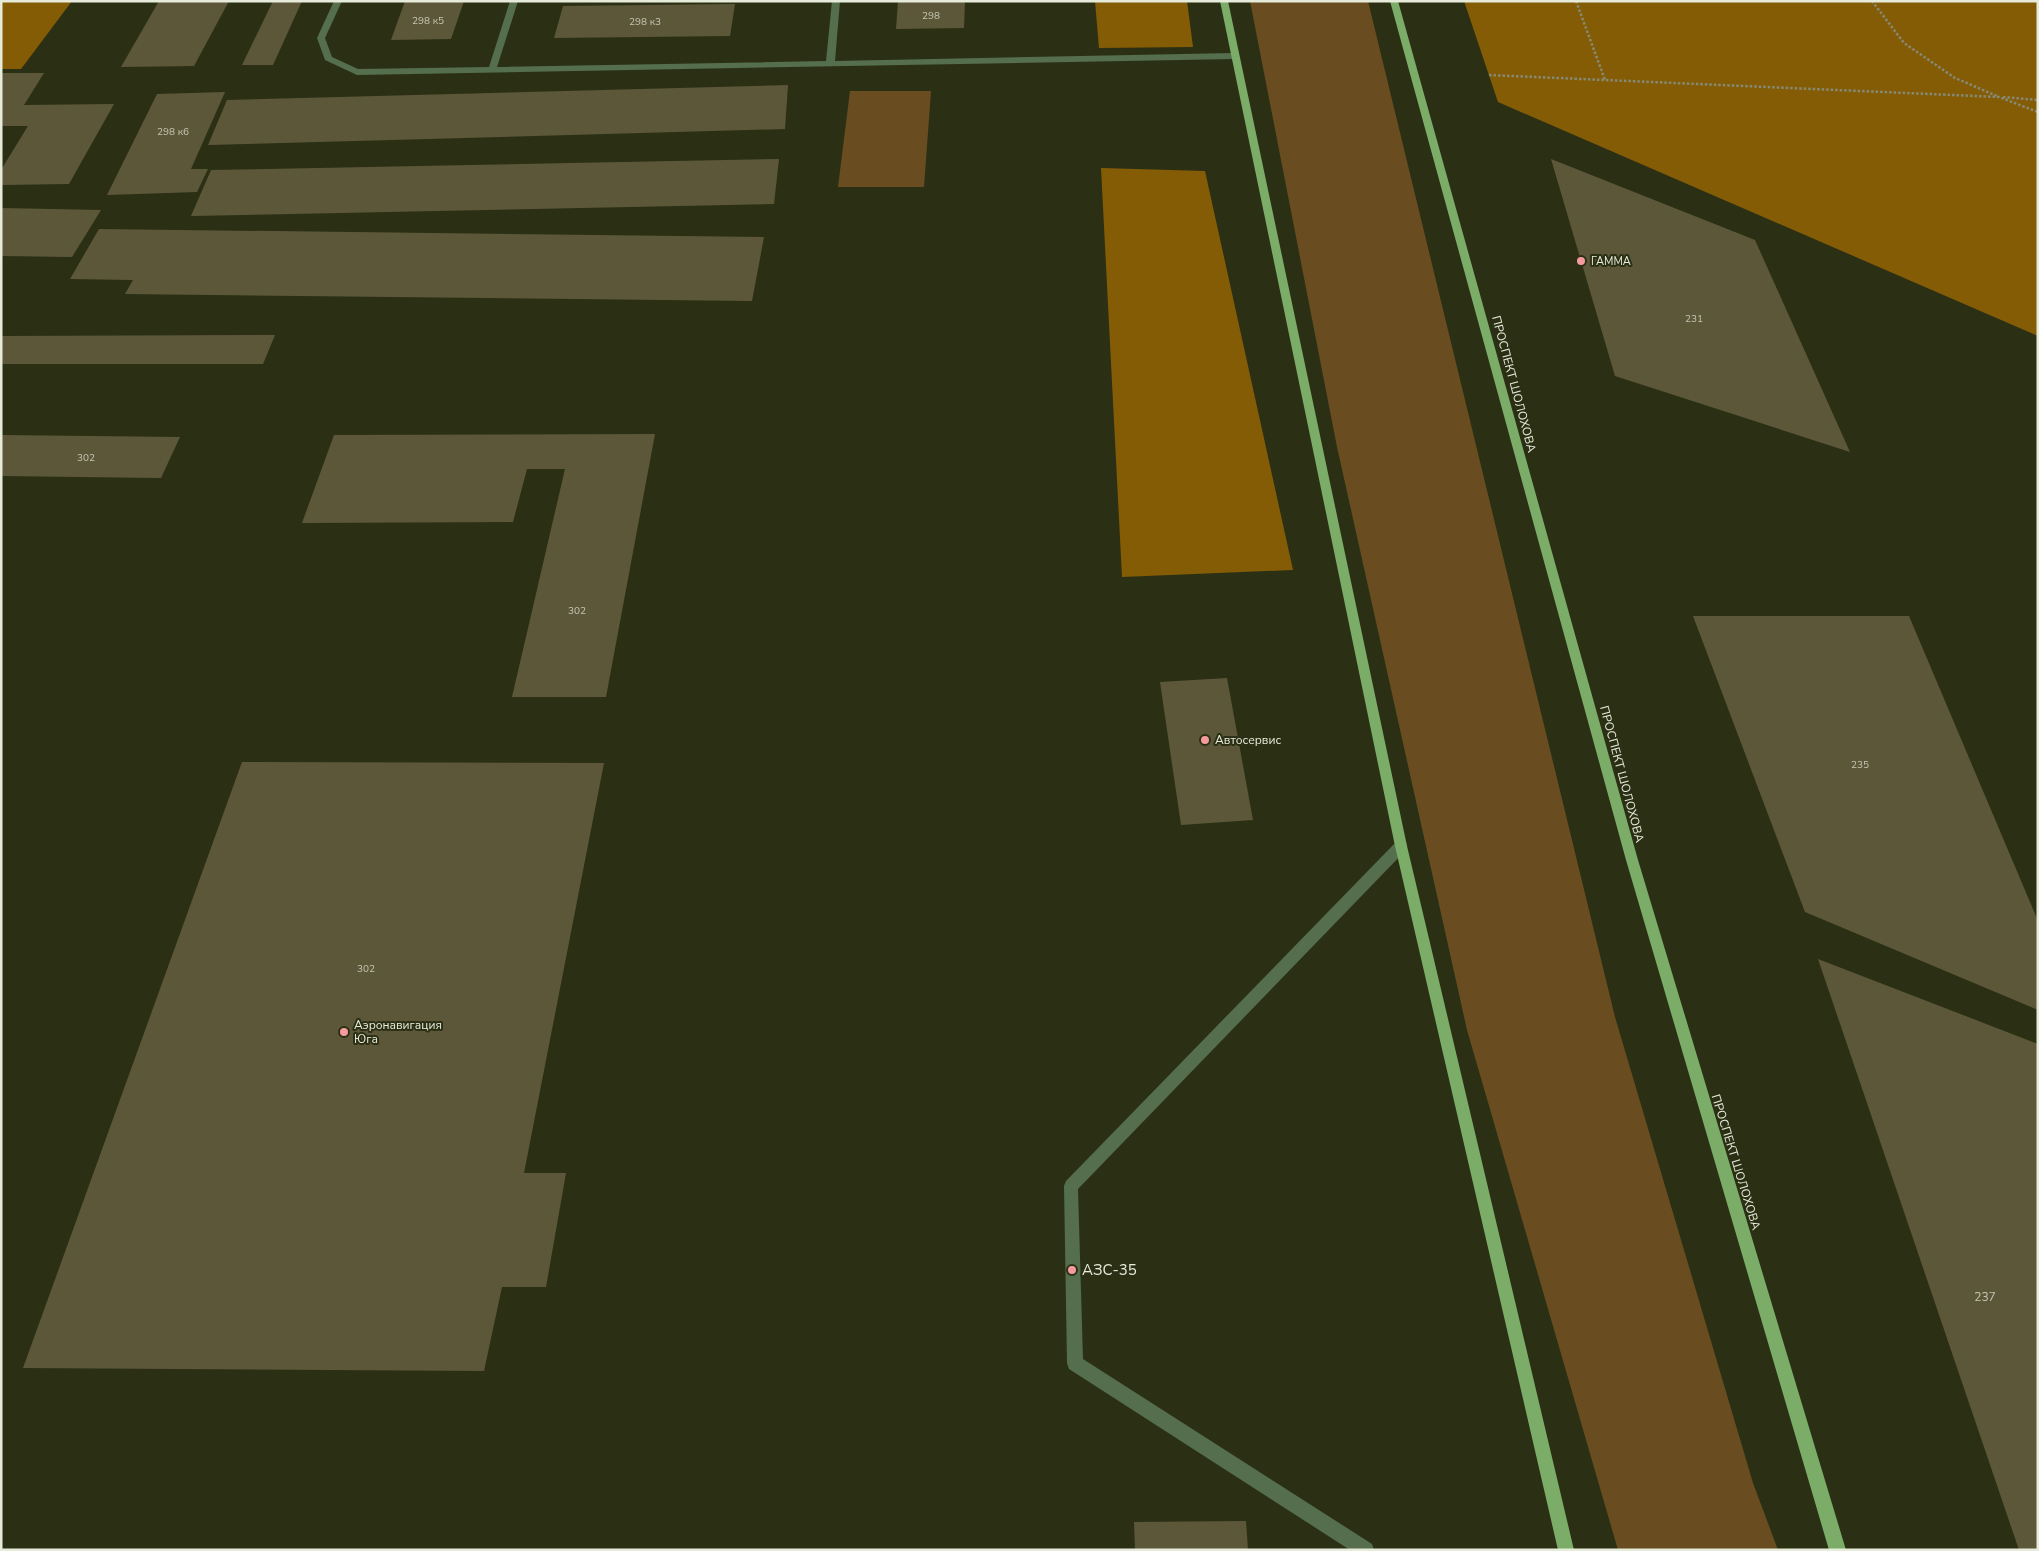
<svg xmlns="http://www.w3.org/2000/svg" width="2039" height="1551" viewBox="0 0 2039 1551" font-family="'Nunito Sans',sans-serif">
	<rect width="100%" height="100%" fill="#2b3015"/>
	<g fill="#694d20">
		<polygon points="1250,1 1368,1 1615,1017 1753,1483 1778,1550 1618,1550 1467,1030 1337,447"/>
		<polygon points="850,91 931,91 924,187 838,187"/>
	</g>
	<g fill="#855c06">
		<polygon points="1,1 72,1 21,69 1,69"/>
		<polygon points="1095,1 1187,1 1193,47 1099,48"/>
		<polygon points="1464,1 2038,1 2038,336 1498,102"/>
		<polygon points="1101,168 1205,171 1293,570 1122,577"/>
	</g>
	<g fill="#5d573a">
		<polygon points="159,1 229,1 194,66 121,67"/>
		<polygon points="273,1 302,1 273,65 242,65"/>
		<polygon points="405,1 464,1 451,39 391,40"/>
		<polygon points="898,1 965,1 964,28 896,29"/>
		<polygon points="735,4 730,36 554,38 563,6"/>
		<polygon points="1,73 44,73 24,105 114,104 69,184 1,185 1,170 28,126 1,126"/>
		<polygon points="788,85 785,129 208,145 227,100"/>
		<polygon points="225,92 191,169 208,169 197,192 107,195 157,94"/>
		<polygon points="779,159 774,204 191,216 211,170"/>
		<polygon points="1551,159 1755,240 1850,452 1615,376"/>
		<polygon points="1,208 101,210 72,257 1,256"/>
		<polygon points="99,229 764,237 752,301 125,294 133,280 70,279"/>
		<polygon points="275,335 263,364 1,364 1,336"/>
		<polygon points="655,434 606,697 512,697 565,469 527,469 513,522 302,523 334,435"/>
		<polygon points="1,435 180,437 161,478 1,476"/>
		<polygon points="1693,616 1909,616 2038,921 2038,1010 1805,912"/>
		<polygon points="1227,678 1253,820 1181,825 1160,682"/>
		<polygon points="242,762 604,763 524,1173 566,1173 546,1287 502,1287 484,1371 23,1368"/>
		<polygon points="1818,959 2038,1044 2038,1550 2019,1550"/>
		<polygon points="1246,1521 1248,1550 1135,1550 1134,1522"/>
	</g>
	<g fill="none" stroke-linecap="round" stroke-linejoin="round">
		<g stroke="#868a74" stroke-width="2.5" stroke-dasharray="2.5 2" stroke-linecap="butt">
			<polyline points="1576,1 1605,80"/>
			<polyline points="1872,1 1904,43 1955,78 1997,96"/>
			<polyline points="1489,75 1999,97 2038,112"/>
			<polyline points="2003,97 2038,100"/>
		</g>
		<g fill="#556e4d" fill-rule="evenodd">
			<polygon points="334,1 342,1 325,38 332,57 358,69 489,67 510,1 518,1 497,67 826,61 832,1 840,1 835,61 1234,53 1238,56 1234,59 357,75 325,60 317,38"/>
			<polygon points="1401,841 1406,842 1407,846 1406,850 1078,1189 1083,1359 1372,1544 1374,1550 1350,1550 1069,1369 1067,1363 1064,1186 1066,1181 1396,842"/>
		</g>
		<g fill="#7bad69" fill-rule="evenodd">
			<polygon points="1220,1 1228,1 1407,846 1574,1550 1558,1550 1395,846"/>
			<polygon points="1390,1 1398,1 1638,860 1846,1550 1829,1550 1626,860"/>
		</g>
	</g>
	<g fill="#f59b9e" stroke="#2b3015" stroke-width="2">
		<circle cx="1581" cy="261" r="5"/>
		<circle cx="1205" cy="740" r="5"/>
		<circle cx="344" cy="1032" r="5"/>
		<circle cx="1072" cy="1270" r="5"/>
	</g>
	<g text-anchor="middle" stroke-width="4" stroke-linejoin="round" paint-order="stroke">
		<g font-size="10" fill="#c4c6b2">
			<text x="931" y="19">298</text>
			<text x="428" y="24">298 к5</text>
			<text x="645" y="25">298 к3</text>
			<text x="173" y="135">298 к6</text>
			<text x="1694" y="322">231</text>
			<text x="86" y="461">302</text>
			<text x="577" y="614">302</text>
			<text x="1860" y="768">235</text>
			<text x="366" y="972">302</text>
		</g>
		<g font-size="11" fill="#e7ebda" stroke="#2b3015" text-anchor="start">
			<text x="1591" y="265">ГАММА</text>
		</g>
		<g font-size="12" fill="#e7ebda" stroke="#2b3015">
			<text transform="translate(1514 384) rotate(75)" y="4">ПРОСПЕКТ ШОЛОХОВА</text>
			<text transform="translate(1622 774) rotate(75)" y="4">ПРОСПЕКТ ШОЛОХОВА</text>
			<text transform="translate(1736 1162) rotate(73)" y="4">ПРОСПЕКТ ШОЛОХОВА</text>
		</g>
		<g font-size="12" fill="#e7ebda" stroke="#2b3015" text-anchor="start">
			<text x="1215" y="744">Автосервис</text>
			<text x="354" y="1029">Аэронавигация<tspan x="354" dy="14">Юга</tspan></text>
		</g>
		<g font-size="12" fill="#c4c6b2">
			<text x="1985" y="1301">237</text>
		</g>
		<g font-size="15" fill="#e7ebda" stroke="#2b3015" text-anchor="start">
			<text x="1082" y="1275">АЗС-35</text>
		</g>
	</g>
	<rect width="2039" height="1551" fill="none" stroke="#e7ebda" stroke-width="5"/>
</svg>
